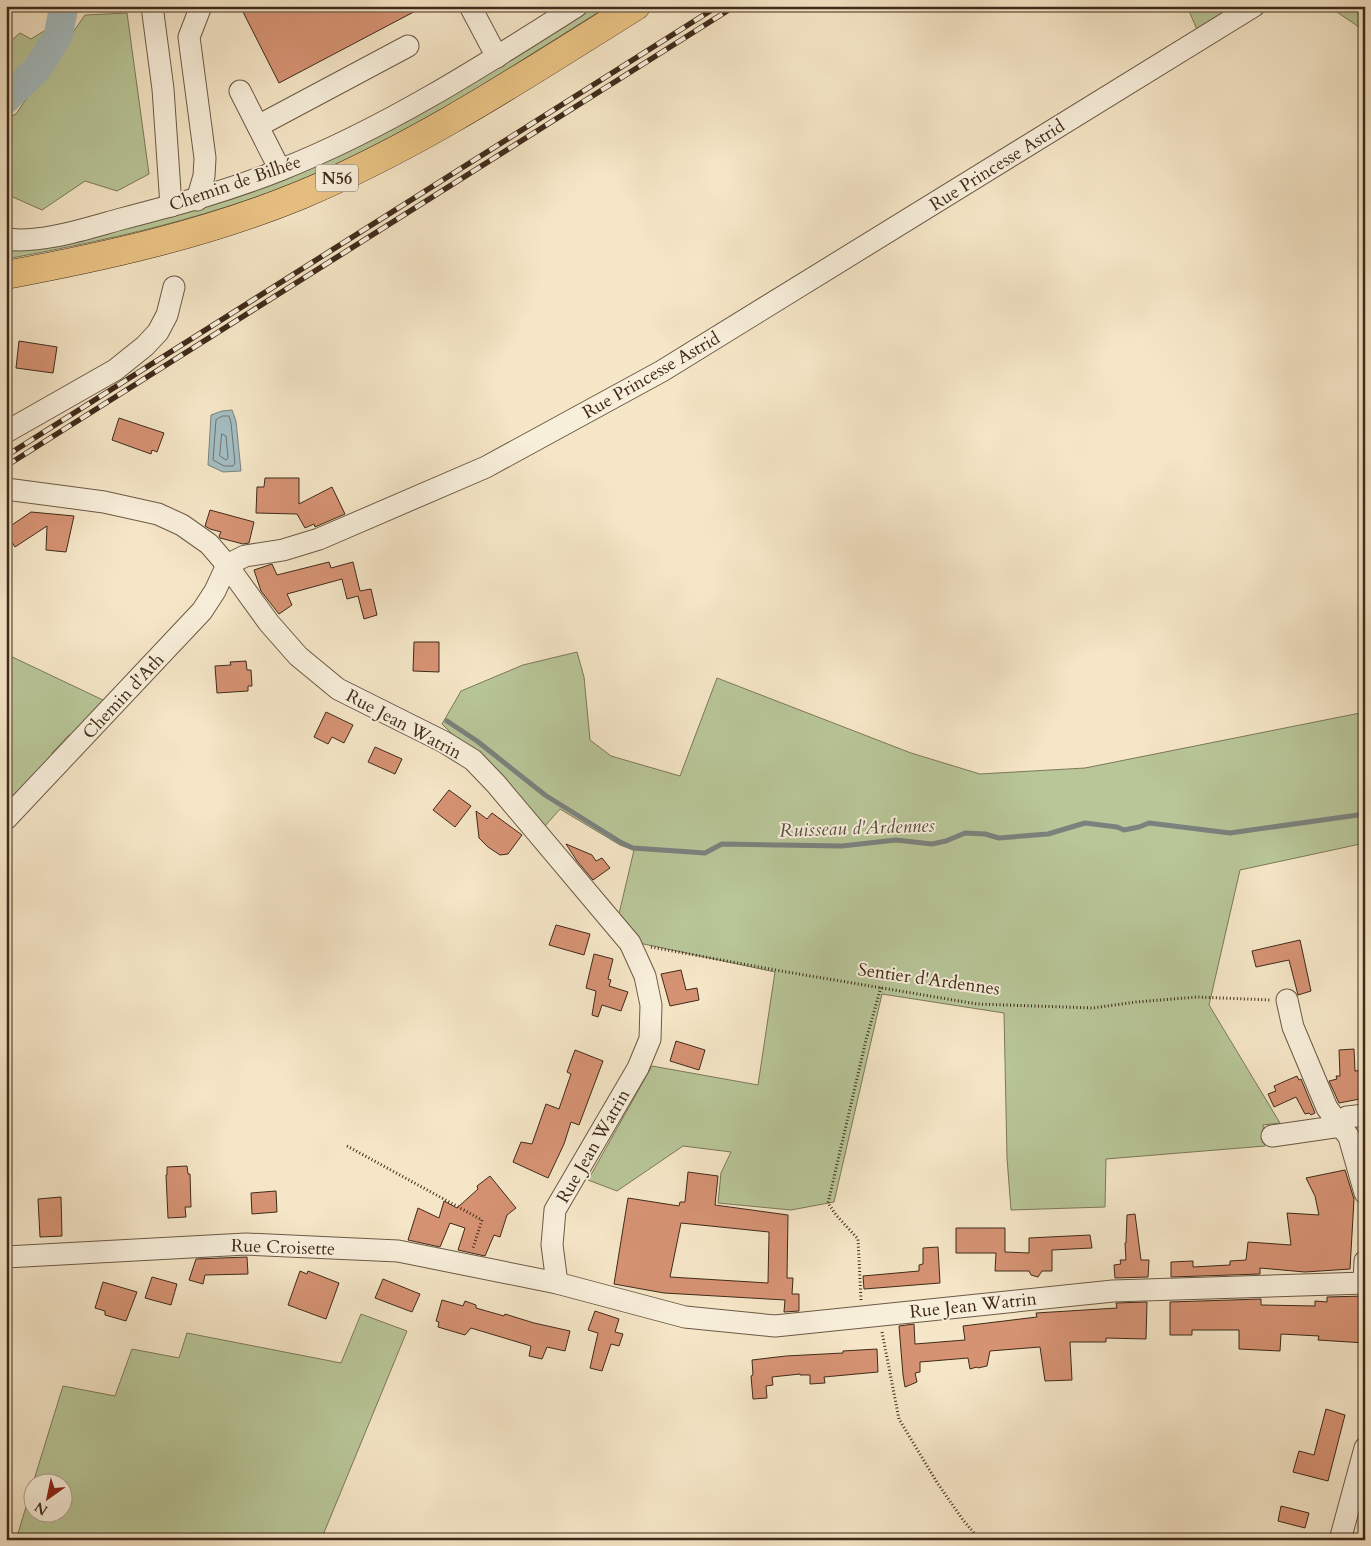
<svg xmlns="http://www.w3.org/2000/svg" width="1371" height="1546" viewBox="0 0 1371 1546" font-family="Cardo,serif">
	<rect width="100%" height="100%" fill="#f5e6c7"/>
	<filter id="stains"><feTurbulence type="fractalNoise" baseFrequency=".004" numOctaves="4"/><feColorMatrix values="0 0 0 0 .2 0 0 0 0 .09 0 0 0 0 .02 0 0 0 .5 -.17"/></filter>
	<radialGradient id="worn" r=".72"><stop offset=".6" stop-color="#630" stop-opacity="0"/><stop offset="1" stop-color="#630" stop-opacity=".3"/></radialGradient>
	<g fill="#b8c698" stroke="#7c7859">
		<path d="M588 6H608C523 59 440 115 350 158 241 211 125 237 6 259V245L173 213 515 53Z"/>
		<polygon points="1187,6 1241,6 1198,32"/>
		<polygon points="1328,6 1365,6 1365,31"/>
		<polygon points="127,13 149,174 117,191 85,181 42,210 6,194 6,119 16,114 85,15"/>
		<polygon points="44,31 52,34 13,85 6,91 6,45 20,33 31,39"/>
		<polygon points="577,652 584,677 590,740 611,756 680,776 717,678 911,753 980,774 1085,768 1365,712 1365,843 1240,870 1209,1005 1280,1123 1263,1125 1265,1146 1106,1159 1105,1207 1011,1210 1007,1158 1004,1013 882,994 834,1202 791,1210 718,1203 721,1173 731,1152 683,1146 617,1191 588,1180 652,1066 758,1085 775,972 639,943 618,918 634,850 620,845 560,809 545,826 442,724 461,691 523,665"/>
		<polygon points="6,654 103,700 96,714 75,736 69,735 52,753 53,758 6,807"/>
		<polygon points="361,1314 407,1331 321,1540 16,1540 32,1487 32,1514 62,1514 62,1484 33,1483 63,1386 115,1396 132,1349 179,1358 187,1333 341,1363"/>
	</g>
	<g fill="#a3bcc1" stroke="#7b827e">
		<polygon points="56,6 76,6 75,11 54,11"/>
		<polygon points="232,410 236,421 241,471 223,472 208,465 211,415 222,411"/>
	</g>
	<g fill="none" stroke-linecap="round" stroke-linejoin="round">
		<g stroke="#71736e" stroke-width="1">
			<polygon points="223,416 229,416 231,423 235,463 233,466 224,466 213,460 216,420"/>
			<polygon points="222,434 226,436 228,458 226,460 220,456"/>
		</g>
		<polyline stroke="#7b827e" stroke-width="5" points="447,721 477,741 545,795 622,843 633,848 705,853 722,844 842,846 896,840 932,844 946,841 965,833 985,834 999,838 1048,834 1085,823 1117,827 1124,830 1139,827 1149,823 1230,833 1365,814"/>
		<polyline stroke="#a3bcc1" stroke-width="29" points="6,99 37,69 58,36 64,6"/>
	</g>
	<g fill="#d69374" stroke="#3f2a1a" fill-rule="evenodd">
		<polygon points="240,6 425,6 279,83"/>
		<polygon points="19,341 57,347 53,373 16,368"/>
		<polygon points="119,418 164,433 157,452 152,450 151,454 112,440"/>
		<polygon points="265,478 299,478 299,504 332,487 345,514 315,527 314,524 305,528 297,514 256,513 257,487 264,487"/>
		<polygon points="210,510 254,522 249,543 243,544 220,538 219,536 221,532 210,529 205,526"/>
		<polygon points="31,512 74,516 66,552 46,550 47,526 15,547 6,533 6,529"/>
		<polygon points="329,562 331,568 353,562 360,591 371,589 377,615 364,619 358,596 347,599 342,579 287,594 292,605 279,614 261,591 254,570 272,564 277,575"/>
		<polygon points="414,642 439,642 439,672 413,671"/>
		<polygon points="246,661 247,670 251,670 252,686 248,686 248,691 217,693 215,666 231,665 230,662"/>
		<polygon points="326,712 353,725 344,743 332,737 328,744 314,737"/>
		<polygon points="375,747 402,759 395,774 368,762"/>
		<polygon points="449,790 471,806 455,827 433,810"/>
		<polygon points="476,811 487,819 492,813 522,835 508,854 500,855 488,847 479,838"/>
		<polygon points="566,844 592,855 596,861 602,858 610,868 593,880 577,861"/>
		<polygon points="556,925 590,934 584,955 549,945"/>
		<polygon points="1300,940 1311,991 1298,995 1289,960 1256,967 1252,951"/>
		<polygon points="594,954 613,959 608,979 611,980 609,986 628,992 621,1011 602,1005 598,1017 592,1015 596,991 586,988"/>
		<polygon points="681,970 686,990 697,988 699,1000 670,1006 661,974"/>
		<polygon points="676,1041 705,1050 699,1070 670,1061"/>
		<polygon points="1354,1049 1355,1071 1365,1070 1365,1098 1339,1103 1329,1081 1337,1079 1336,1076 1340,1076 1339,1050"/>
		<polygon points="575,1050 603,1061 579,1125 571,1122 564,1144 548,1178 513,1162 521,1142 532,1144 546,1104 559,1109 571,1074 567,1072"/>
		<polygon points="1297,1076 1299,1080 1301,1079 1315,1113 1311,1115 1309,1113 1305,1114 1296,1097 1274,1107 1268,1094 1276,1091 1274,1086"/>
		<polygon points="187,1166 188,1174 190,1174 191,1207 185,1207 186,1217 168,1218 166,1175 167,1175 167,1167"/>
		<polygon points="1345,1170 1354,1199 1350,1269 1305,1272 1260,1268 1260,1274 1171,1277 1171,1262 1193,1261 1193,1267 1230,1265 1230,1261 1246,1260 1248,1242 1291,1245 1287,1213 1319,1215 1315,1196 1306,1178"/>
		<path d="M688 1172 718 1176 715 1205 788 1215 787 1278H793L792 1294H799V1311L784 1312 785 1300 664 1293 614 1284 628 1198 679 1206 680 1202H685ZM681 1223 769 1232 768 1283 670 1277Z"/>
		<polygon points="490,1176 516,1208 507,1215 500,1237 494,1235 485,1256 458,1250 465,1228 450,1223 440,1247 408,1240 418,1208 439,1218 444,1201 457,1208 478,1189 477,1186"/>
		<polygon points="276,1191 277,1212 252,1214 251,1193"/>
		<polygon points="61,1197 62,1236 40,1237 38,1199"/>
		<polygon points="1135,1214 1141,1260 1149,1260 1148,1277 1115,1278 1114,1265 1121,1264 1120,1260 1126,1260 1125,1243 1126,1243 1127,1215"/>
		<polygon points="956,1228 1005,1228 1005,1252 1029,1253 1029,1238 1090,1235 1092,1248 1052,1250 1052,1271 1042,1271 1038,1277 1031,1275 1029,1271 995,1271 996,1253 956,1253"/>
		<polygon points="938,1247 940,1283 864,1289 863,1276 919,1271 919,1265 923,1264 923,1248"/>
		<polygon points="247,1257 248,1274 205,1275 203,1284 189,1280 196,1259"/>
		<polygon points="300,1271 307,1274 308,1271 339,1283 326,1319 288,1305"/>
		<polygon points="152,1277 177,1284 171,1305 145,1298"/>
		<polygon points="383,1279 420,1294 412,1312 375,1298"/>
		<polygon points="103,1282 137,1292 126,1321 105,1315 105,1311 95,1308"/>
		<polygon points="1365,1296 1365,1343 1318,1340 1319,1336 1281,1334 1280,1351 1239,1349 1239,1330 1192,1330 1192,1335 1170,1335 1170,1302 1261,1299 1261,1305 1315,1306 1315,1301 1327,1302 1327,1297"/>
		<polygon points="442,1300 463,1306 465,1301 476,1305 476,1308 504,1316 505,1314 534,1323 570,1331 565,1351 547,1347 542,1359 529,1356 531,1346 471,1328 465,1335 438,1327 439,1322 436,1321"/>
		<polygon points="1147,1302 1146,1339 1106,1338 1106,1342 1070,1342 1072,1380 1045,1381 1040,1347 990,1351 987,1366 978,1368 977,1367 970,1369 968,1358 920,1362 920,1372 915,1373 917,1382 905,1387 903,1375 899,1326 914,1324 915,1344 965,1340 963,1326 1037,1317 1036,1313 1117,1308 1116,1303"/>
		<polygon points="595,1311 619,1319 615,1332 623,1334 619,1346 611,1344 602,1371 590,1368 598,1333 588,1330"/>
		<polygon points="877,1349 878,1372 824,1377 825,1383 810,1384 810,1375 800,1375 800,1374 772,1377 773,1385 766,1386 767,1398 753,1399 751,1376 753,1375 752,1360 786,1356 843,1353 843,1351"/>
		<polygon points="1326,1409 1345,1415 1328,1481 1293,1472 1299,1451 1314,1455"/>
		<polygon points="1281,1506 1309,1513 1305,1528 1278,1521"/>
	</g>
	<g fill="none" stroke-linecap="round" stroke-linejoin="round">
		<defs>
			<g id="minor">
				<polyline points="152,6 163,89 171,206"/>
				<polyline points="470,6 497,57"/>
				<polyline points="240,91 280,170"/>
				<polyline points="258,126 408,46"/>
				<polyline points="197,200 204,176 205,158 189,37 201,6"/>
				<path d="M6 239C40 244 88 228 121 219 175 205 228 191 280 170 384 129 483 66 577 6"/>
				<polyline points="6,432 115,370 145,346 158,332 167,315 174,287"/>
				<polyline points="6,489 104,502 158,514 182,525 209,544 227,565 269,623 298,656 338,689 444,742 473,760 496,784 630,943 645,976 651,1005 650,1039 638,1068 555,1210 552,1245 557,1283"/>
				<polyline points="227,565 245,556 283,550 319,539 486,467 662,371 1254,6"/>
				<polyline points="6,819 202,611 215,591 227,565"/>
				<polyline points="1287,1000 1293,1027 1327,1108 1349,1137 1365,1193"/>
				<polyline points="1341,1126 1347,1117 1365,1115"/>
				<polyline points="1272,1136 1341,1126"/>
				<polyline points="6,1257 246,1244 398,1251 557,1283 685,1317 775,1326 1113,1291 1365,1283"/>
				<polyline points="1364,1283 1365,1261"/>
				<polyline points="1340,1540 1365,1448"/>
			</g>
			<path id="highway" d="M6 275C107 256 206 234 301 195 420 145 527 74 636 6"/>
		</defs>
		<use href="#minor" stroke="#6c5945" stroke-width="23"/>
		<use href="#highway" stroke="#3f2a1a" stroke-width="29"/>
		<g stroke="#3f2a1a" stroke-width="3" stroke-dasharray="1 2.5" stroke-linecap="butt">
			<polyline points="651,947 781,971 977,1004 1093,1008 1136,1002 1197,997 1271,1000"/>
			<polyline points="347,1146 482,1220 473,1248"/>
			<polyline points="861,1300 858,1239 836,1215 828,1203 866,1040 881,987"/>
			<polyline points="882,1332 899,1419 938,1484 963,1520 980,1540"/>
		</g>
		<use href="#minor" stroke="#f8efdb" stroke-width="21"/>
		<use href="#highway" stroke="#eac384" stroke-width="28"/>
		<defs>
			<g id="rail">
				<polyline points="6,456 718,6"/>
				<polyline points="6,466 735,6"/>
			</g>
		</defs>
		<use href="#rail" stroke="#3f2a1a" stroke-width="5.5"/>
		<use href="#rail" stroke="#f8efdb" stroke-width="4" stroke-dasharray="11" stroke-linecap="butt"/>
	</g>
	<g text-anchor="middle" stroke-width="4" stroke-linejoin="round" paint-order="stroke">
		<rect fill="#f8efdb" stroke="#766554" stroke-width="1" x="316" y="164.5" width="42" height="27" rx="4"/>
		<g font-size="16" font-weight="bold" fill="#3f2a1a">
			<text x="337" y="184">N56</text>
		</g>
		<g font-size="18" fill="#3f2a1a" stroke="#f8efdb">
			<text transform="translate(997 165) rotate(-32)" y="6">Rue Princesse Astrid</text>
			<text transform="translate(235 183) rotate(-19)" y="6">Chemin de Bilhée</text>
			<text transform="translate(651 375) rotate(-30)" y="6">Rue Princesse Astrid</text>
			<text transform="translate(123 696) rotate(-47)" y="6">Chemin d'Ath</text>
			<text transform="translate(404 724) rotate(28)" y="6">Rue Jean Watrin</text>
			<text transform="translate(929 979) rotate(8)" y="6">Sentier d'Ardennes</text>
			<text transform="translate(593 1146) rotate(-60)" y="6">Rue Jean Watrin</text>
			<text transform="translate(283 1247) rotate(2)" y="6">Rue Croisette</text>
			<text transform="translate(973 1305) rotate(-6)" y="6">Rue Jean Watrin</text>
		</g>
		<g font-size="19" font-style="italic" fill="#584e44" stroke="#f8efdb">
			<text transform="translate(857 827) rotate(-2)" y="7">Ruisseau d'Ardennes</text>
		</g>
	</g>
	<rect width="1371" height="1546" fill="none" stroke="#f5e6c7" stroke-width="25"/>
	<rect x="8" y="8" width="1356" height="1531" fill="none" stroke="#3f2a1a" stroke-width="2.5"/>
	<rect x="12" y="12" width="1346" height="1521" fill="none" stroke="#3f2a1a"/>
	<g transform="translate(48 1498) rotate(213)"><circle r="24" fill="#f8efdb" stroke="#aea08e"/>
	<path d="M0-4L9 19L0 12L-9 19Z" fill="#8f2418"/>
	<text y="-8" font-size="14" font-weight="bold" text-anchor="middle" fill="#3f2a1a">N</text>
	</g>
	<rect width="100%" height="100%" filter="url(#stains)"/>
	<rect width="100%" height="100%" fill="url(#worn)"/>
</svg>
